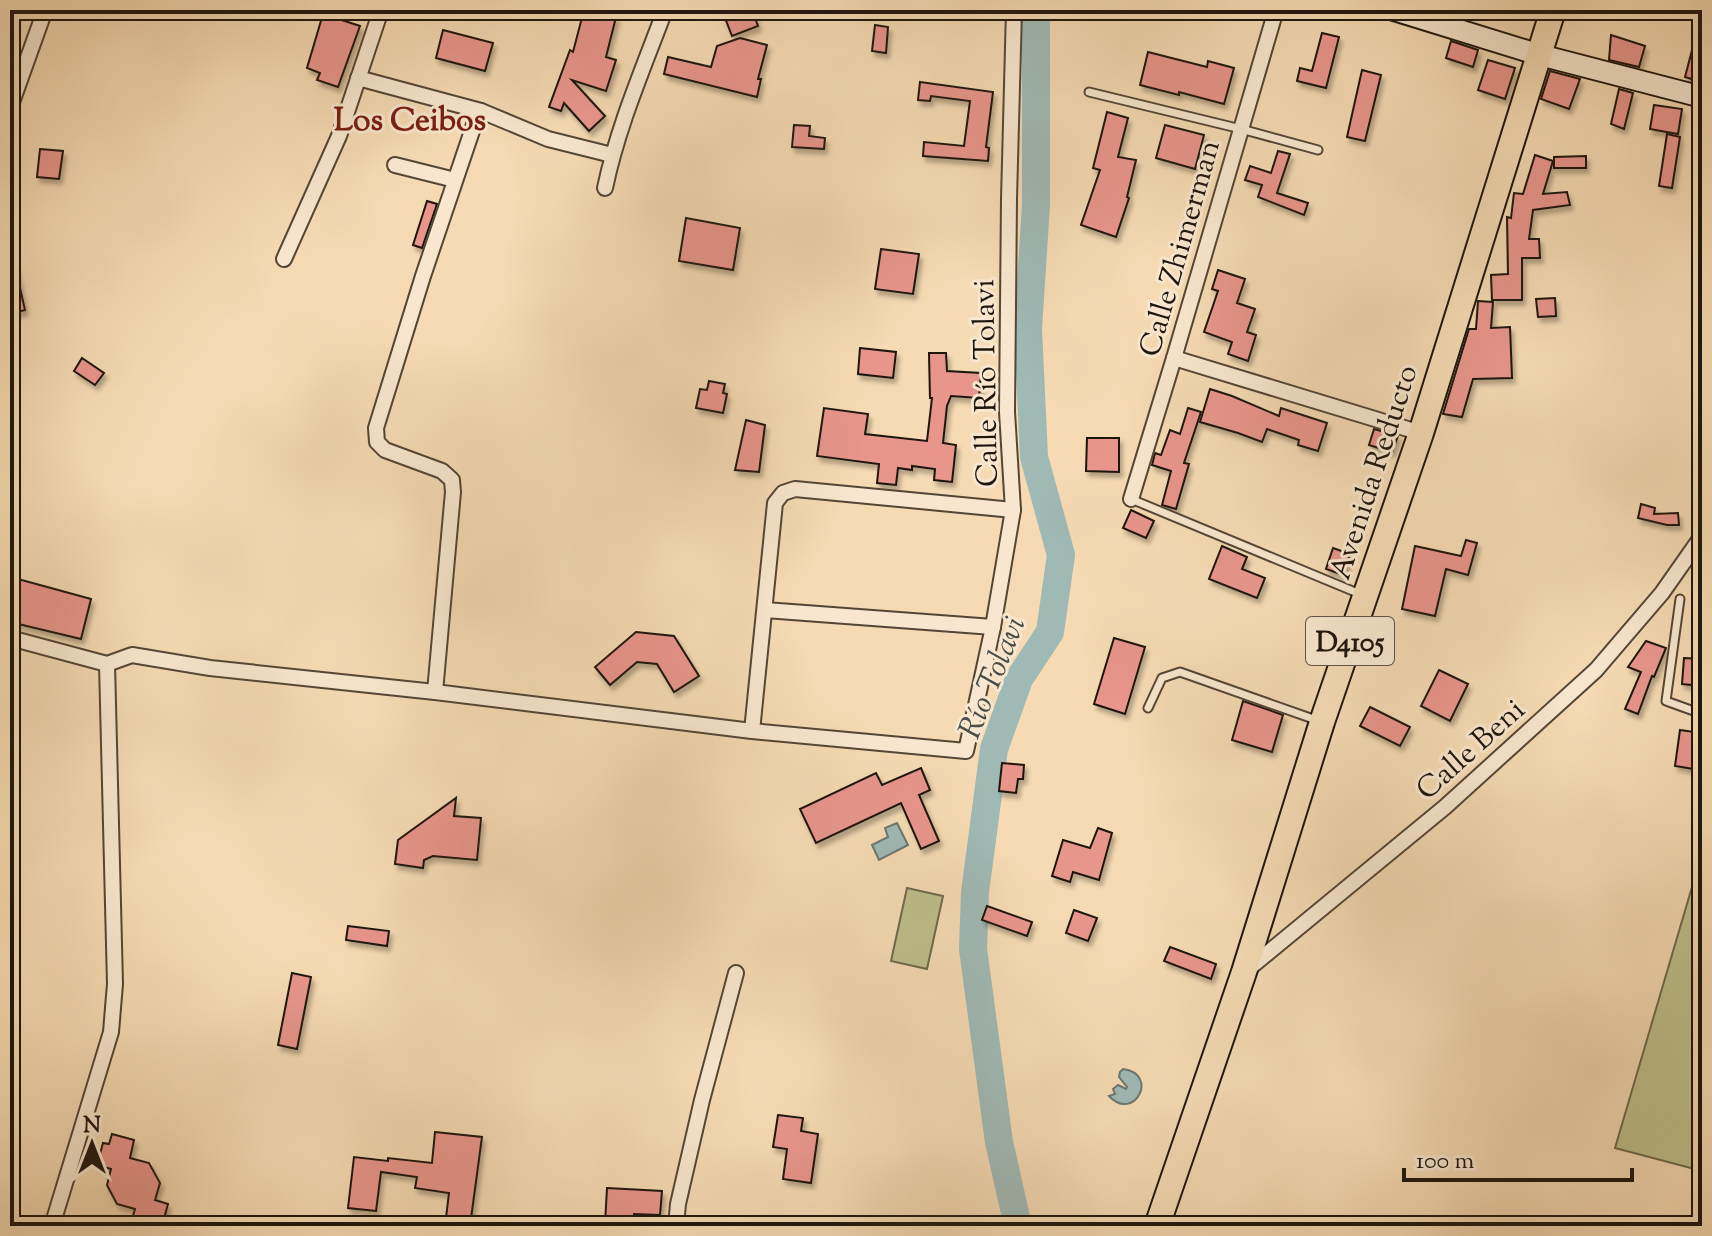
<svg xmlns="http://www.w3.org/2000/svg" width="1712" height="1236" viewBox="0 0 1712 1236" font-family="'Sorts Mill Goudy',serif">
	<defs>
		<filter id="shadow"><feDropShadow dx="3" dy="5" stdDeviation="2" flood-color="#0004"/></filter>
	</defs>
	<rect width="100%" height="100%" fill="#f5dab3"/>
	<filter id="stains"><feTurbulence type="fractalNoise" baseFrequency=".0025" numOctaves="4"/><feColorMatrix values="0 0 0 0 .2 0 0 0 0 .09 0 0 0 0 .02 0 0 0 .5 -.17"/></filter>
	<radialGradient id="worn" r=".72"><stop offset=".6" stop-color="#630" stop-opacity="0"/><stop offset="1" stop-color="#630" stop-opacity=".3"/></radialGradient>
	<g fill="#bebf8b" stroke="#6e6a4c" stroke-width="2">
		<polygon points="1702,853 1702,1171 1615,1148"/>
		<polygon points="907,888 943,896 927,969 891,961"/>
	</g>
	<g fill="#9fb9b5" stroke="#6b7772" stroke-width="2">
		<polygon points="897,823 908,845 879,860 872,845 888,837 885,828"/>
		<path d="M1123 1069C1160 1074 1134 1123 1109 1096L1115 1094 1113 1089 1118 1085 1126 1089 1127 1087 1119 1077 1120 1072Z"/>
	</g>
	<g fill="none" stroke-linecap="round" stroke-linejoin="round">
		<polyline stroke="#9fb9b5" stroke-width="28" points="1018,1226 999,1142 973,949 975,892 994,749 1019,679 1050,632 1061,555 1034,457 1028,329 1036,205 1036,10"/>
	</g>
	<g fill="#e8958c" stroke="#1e150d" stroke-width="2" filter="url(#shadow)">
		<polygon points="584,10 616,17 606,57 616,60 606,91 572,80 605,116 589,131 564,103 561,111 549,107 570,50 573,52"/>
		<polygon points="722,10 752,10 758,26 732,36"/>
		<polygon points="323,14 360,26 338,87 317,80 320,73 307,68"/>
		<polygon points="875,25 888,27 886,53 872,51"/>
		<polygon points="1698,27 1702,28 1702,82 1685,77"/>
		<polygon points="443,30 493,43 485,71 436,58"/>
		<polygon points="1322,33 1339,37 1326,88 1297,81 1300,68 1312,71"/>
		<polygon points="1611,35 1645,46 1639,67 1609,60"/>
		<polygon points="740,38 767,45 758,79 761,79 757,97 664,74 668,57 711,67 717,46"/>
		<polygon points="1451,41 1478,50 1473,67 1446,58"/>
		<polygon points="1148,52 1207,67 1208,61 1234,68 1224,104 1179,92 1179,95 1140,85"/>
		<polygon points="1488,60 1515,68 1505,99 1478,90"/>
		<polygon points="1362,70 1381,75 1365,141 1347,137"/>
		<polygon points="1550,71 1580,79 1569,109 1541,99"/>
		<polygon points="920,82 993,92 986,147 989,148 988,161 923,156 924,142 964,146 970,101 931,96 930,101 918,100"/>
		<polygon points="1619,89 1633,93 1624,129 1611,124"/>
		<polygon points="1654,105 1682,109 1678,134 1650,129"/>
		<polygon points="1107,112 1128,118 1118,157 1136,160 1127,197 1129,198 1116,237 1081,225 1100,170 1093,168"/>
		<polygon points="794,125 810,126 809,136 825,138 824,149 792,147"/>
		<polygon points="1165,125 1204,135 1195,169 1156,158"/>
		<polygon points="1667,134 1680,137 1672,188 1659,186"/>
		<polygon points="40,149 63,151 59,179 37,177"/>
		<polygon points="1278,151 1290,154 1277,193 1308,203 1304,215 1258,197 1262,185 1245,180 1250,166 1271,173"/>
		<polygon points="1535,155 1553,161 1543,194 1567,192 1570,205 1533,210 1529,239 1539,239 1540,258 1522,258 1522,300 1492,300 1491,275 1508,274 1507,217 1511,218 1514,193 1523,194"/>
		<polygon points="1586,156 1586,168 1554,168 1554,157"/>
		<polygon points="427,201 437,204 422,248 413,245"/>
		<polygon points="686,218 740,228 733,270 679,261"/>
		<polygon points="881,249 919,254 913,294 875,289"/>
		<polygon points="15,266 25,310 10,314 10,267"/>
		<polygon points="1218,270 1245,279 1237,303 1255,309 1247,332 1256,335 1248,361 1228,354 1232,342 1204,332 1218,291 1212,289"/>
		<polygon points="1555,298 1556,316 1538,317 1536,299"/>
		<polygon points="1478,301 1493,302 1491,328 1510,327 1512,378 1473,379 1462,417 1443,414 1469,329 1476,329"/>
		<polygon points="860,348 896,352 893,378 858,374"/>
		<polygon points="929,353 946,353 947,371 981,373 979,398 951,396 947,406 943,443 956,445 952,482 934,480 935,469 912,466 912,470 898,468 896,485 877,483 879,464 817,456 824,408 868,414 865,434 927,441 932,398 930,398"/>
		<polygon points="82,358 104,373 95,385 74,371"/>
		<polygon points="709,381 725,384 723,393 727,394 723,413 696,408 700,389 707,390"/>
		<polygon points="1210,389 1232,396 1279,416 1281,408 1327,423 1318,451 1298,445 1299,440 1267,429 1262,442 1238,433 1200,422"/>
		<polygon points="1188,408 1201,412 1184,463 1189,464 1176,509 1162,505 1171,471 1152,465 1155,453 1161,455 1170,430 1180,434"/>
		<polygon points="746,420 765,425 759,472 735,470"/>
		<polygon points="1374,429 1398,436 1392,452 1369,445"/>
		<polygon points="1087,438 1119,438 1119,472 1086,471"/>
		<polygon points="1641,504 1655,508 1654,514 1678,513 1679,525 1667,525 1638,518"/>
		<polygon points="1131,510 1154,521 1146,538 1123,528"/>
		<polygon points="1466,540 1477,543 1468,575 1446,569 1435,616 1402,609 1415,546 1461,556"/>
		<polygon points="1222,546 1247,557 1242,569 1265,578 1257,598 1209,579"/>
		<polygon points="1333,548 1350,554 1343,575 1326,569"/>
		<polygon points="18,579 91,599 81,639 10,622 10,610"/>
		<polygon points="636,632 674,636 699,676 674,692 657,664 637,662 610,685 595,667"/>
		<polygon points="1114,638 1145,647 1125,714 1094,704"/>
		<polygon points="1646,641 1666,648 1654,677 1652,676 1638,714 1625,709 1641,672 1628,667"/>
		<polygon points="1684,658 1702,659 1702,686 1682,684"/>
		<polygon points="1439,670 1468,684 1450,721 1421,706"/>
		<polygon points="1243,701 1283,715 1272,752 1232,740"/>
		<polygon points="1370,707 1410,727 1400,746 1360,726"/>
		<polygon points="1680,730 1702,733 1700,770 1675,766"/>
		<polygon points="1002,763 1024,765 1023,779 1018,779 1016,793 999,791"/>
		<polygon points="921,768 930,790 919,795 939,841 921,849 901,803 816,843 800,809 876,773 882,785"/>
		<polygon points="456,798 454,816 481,818 477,860 433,856 424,860 423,868 395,864 398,840"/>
		<polygon points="1098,828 1112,833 1099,880 1073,872 1070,882 1052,876 1063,840 1090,848"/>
		<polygon points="987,906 1032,922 1027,936 982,920"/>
		<polygon points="1074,910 1097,918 1088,941 1066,933"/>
		<polygon points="348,926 389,931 387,946 346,940"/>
		<polygon points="1170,947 1216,964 1211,979 1164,961"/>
		<polygon points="292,973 311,977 297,1049 278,1045"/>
		<polygon points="778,1115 803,1118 801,1131 818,1134 811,1183 783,1179 787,1149 773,1147"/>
		<polygon points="435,1132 482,1137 470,1226 445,1226 449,1193 415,1188 417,1177 381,1172 376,1211 348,1208 354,1157 388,1161 388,1158 432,1163"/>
		<polygon points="112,1134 134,1140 130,1158 149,1163 160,1183 155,1200 168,1204 162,1226 130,1226 135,1209 117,1204 107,1185 111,1169 97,1165 103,1143 109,1144"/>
		<polygon points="607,1188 662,1191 660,1215 634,1214 633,1226 605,1224"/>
	</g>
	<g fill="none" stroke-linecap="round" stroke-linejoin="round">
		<defs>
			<g id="lane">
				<polyline points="1089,92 1241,129 1318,150"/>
				<polyline points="1131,499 1360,594"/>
				<polyline points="1680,599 1666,701 1702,714"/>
				<polyline points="1148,708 1162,678 1180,672 1319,721"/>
			</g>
			<g id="street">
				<polyline points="358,78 481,111 548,139 612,155"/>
				<polyline points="10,108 45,10"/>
				<polyline points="395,165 455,180"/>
				<path d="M605 188C618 126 643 69 665 10"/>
				<polyline points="284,259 339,136 381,10"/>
				<polyline points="1174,358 1421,433"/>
				<polyline points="1131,499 1174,358 1276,10"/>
				<polyline points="765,610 993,627"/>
				<polyline points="10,638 107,664 132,655 210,668 435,692 752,731 966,751 993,627 1013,510 1007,412 1009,199 1014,10"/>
				<polyline points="435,692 453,492 452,480 442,471 385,450 377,442 376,428 423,276 474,125 481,111"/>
				<polyline points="752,731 775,503 783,493 795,489 1013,510"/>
				<polyline points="1247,970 1445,807 1596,670 1662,593 1702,536"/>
				<polyline points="52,1226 111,1032 115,984 107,664"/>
				<polyline points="676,1226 678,1204 702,1100 736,973"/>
			</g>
			<polyline id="secondary" points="1394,10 1540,55 1702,97"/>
			<polyline id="primary" points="1157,1226 1244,972 1322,722 1421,433 1553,10"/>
		</defs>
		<use href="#lane" stroke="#544636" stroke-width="11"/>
		<use href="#street" stroke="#544636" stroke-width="18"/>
		<use href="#secondary" stroke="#1e150d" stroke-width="24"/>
		<use href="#primary" stroke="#1e150d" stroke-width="28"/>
		<use href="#lane" stroke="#f8e7ce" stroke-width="7"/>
		<use href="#street" stroke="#f8e7ce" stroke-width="14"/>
		<use href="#secondary" stroke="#f8e7ce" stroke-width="20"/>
		<use href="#primary" stroke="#f5dab3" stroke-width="24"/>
	</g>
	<g text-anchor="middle" stroke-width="6" stroke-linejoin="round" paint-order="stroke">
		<rect fill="#f8e7ce" stroke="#5f5447" stroke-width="2" x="1306" y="617" width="88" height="48" rx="6"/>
		<g font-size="28" font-weight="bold" fill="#1e150d">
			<text x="1350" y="651">D4105</text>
		</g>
		<g font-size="30" fill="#1e150d" stroke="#f8e7ce">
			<text transform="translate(1179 248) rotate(-74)" y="10">Calle Zhimerman</text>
			<text transform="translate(985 383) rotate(-91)" y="10">Calle Río Tolavi</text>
			<text transform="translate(1373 472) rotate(-72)" y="10">Avenida Reducto</text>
			<text transform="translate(1470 749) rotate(-42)" y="10">Calle Beni</text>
		</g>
		<g font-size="32" font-weight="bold" fill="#7a1f14" stroke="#f8e7ce">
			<text x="410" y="130">Los Ceibos</text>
		</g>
		<g font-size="32" font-style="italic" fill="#4b4e48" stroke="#f8e7ce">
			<text transform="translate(991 677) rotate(-68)" y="11">Río Tolavi</text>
		</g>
	</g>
	<rect width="1712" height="1236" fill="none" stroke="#f5dab3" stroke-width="40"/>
	<rect x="12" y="12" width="1688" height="1212" fill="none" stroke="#1e150d" stroke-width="4"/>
	<rect x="20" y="20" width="1672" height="1196" fill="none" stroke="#1e150d" stroke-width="2"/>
	<g transform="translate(92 1144)" stroke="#f8e7ce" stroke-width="6" paint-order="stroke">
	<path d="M0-6L14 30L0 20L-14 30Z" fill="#1e150d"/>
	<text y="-12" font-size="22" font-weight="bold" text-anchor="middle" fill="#1e150d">N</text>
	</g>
	<path d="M1404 1168v12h228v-12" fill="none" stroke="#1e150d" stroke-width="4"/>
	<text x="1416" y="1168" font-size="24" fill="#1e150d" stroke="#f8e7ce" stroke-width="6" paint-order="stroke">100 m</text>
	<rect width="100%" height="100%" filter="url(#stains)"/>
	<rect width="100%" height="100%" fill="url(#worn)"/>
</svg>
